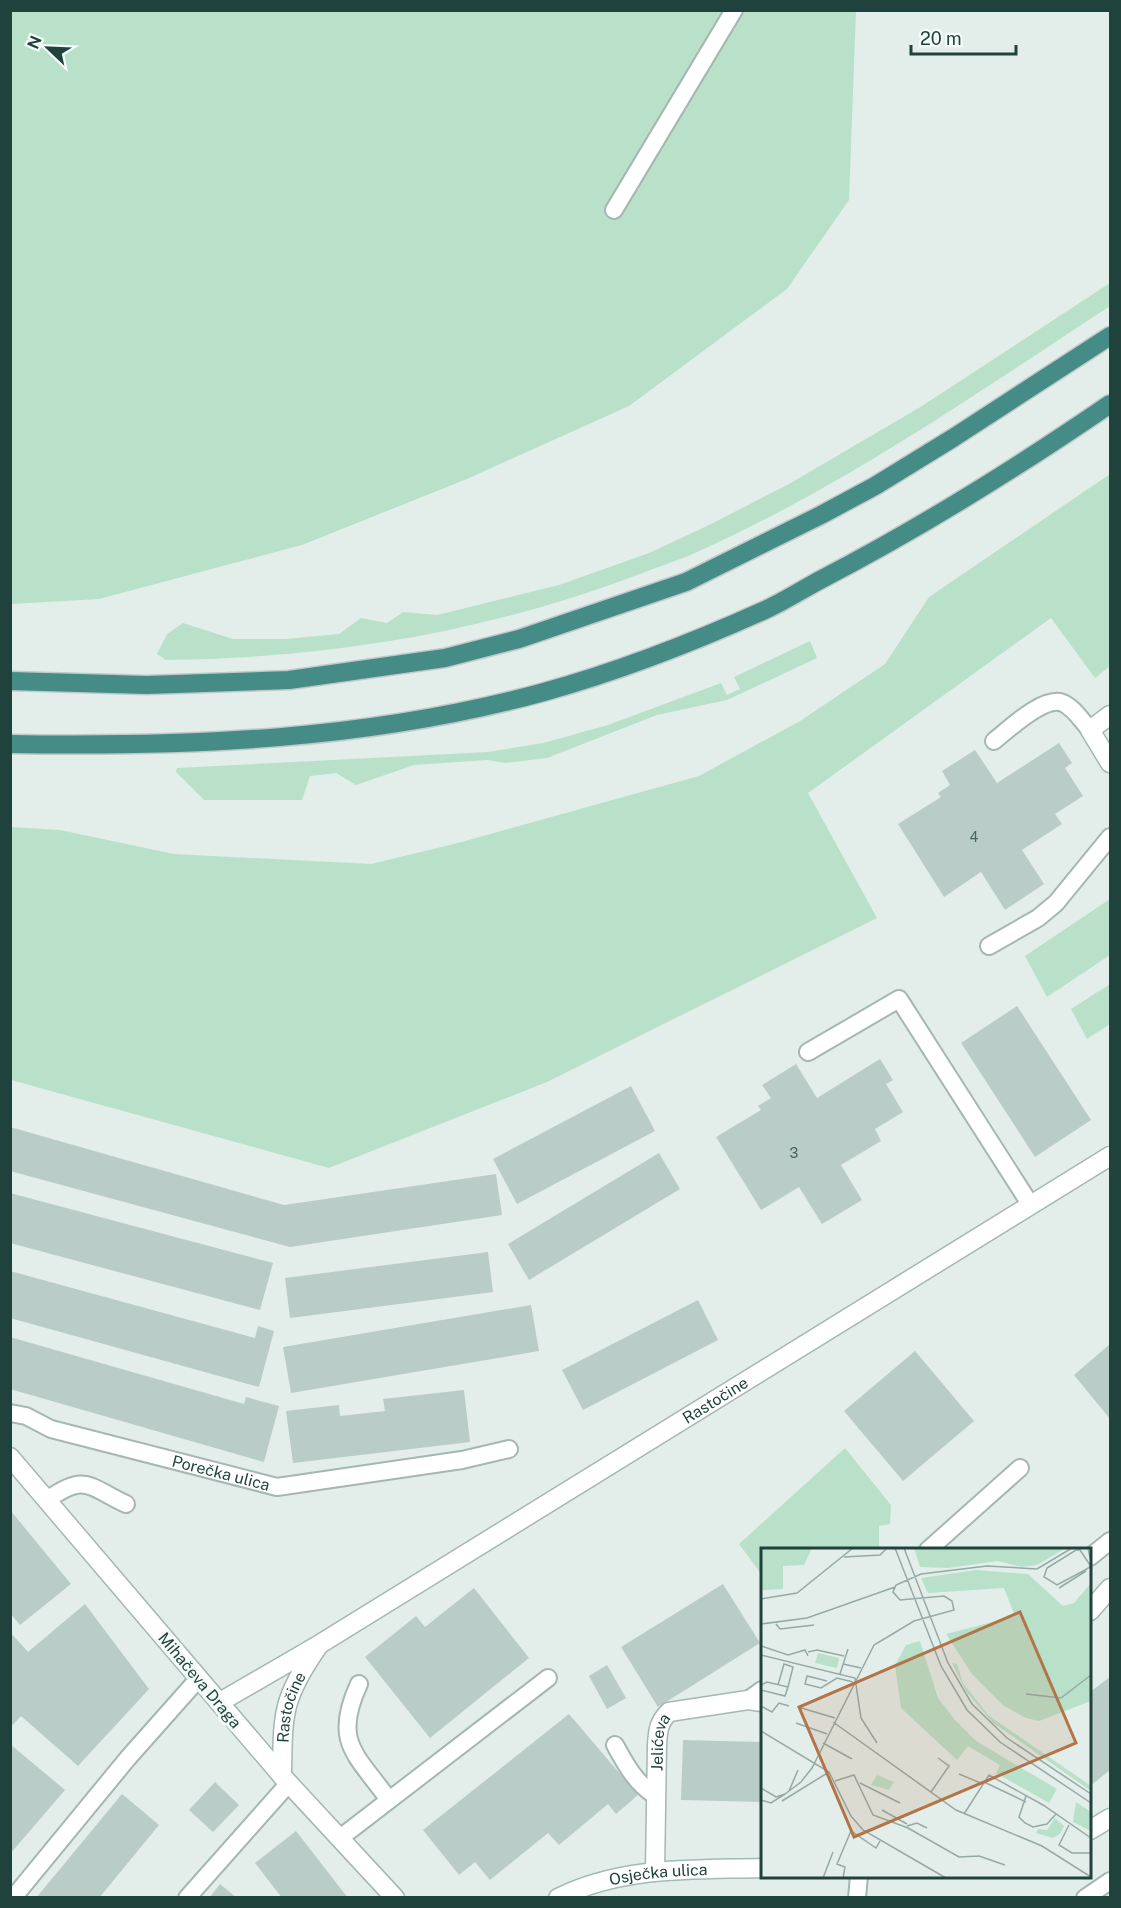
<svg xmlns="http://www.w3.org/2000/svg" width="1121" height="1908" viewBox="0 0 1121 1908" font-family="'Public Sans',sans-serif">
	<rect width="100%" height="100%" fill="#e3eeea"/>
	<g fill="#b9e1c9">
		<polygon points="11,11 856,11 849,200 787,289 629,406 467,479 302,545 99,599 11,604"/>
		<path d="M1110 283V306C982 390 848 483 708 547 688 557 666 564 645 572 489 632 333 658 166 660L157 654 167 634 183 623 233 639H285L339 634 361 618 387 623 403 612 437 615 559 585 649 553 709 525 789 484 922 406Z"/>
		<polygon points="1110,474 1110,666 1095,678 1051,618 808,793 877,918 547,1082 329,1168 11,1080 11,827 60,830 174,854 371,864 458,843 699,776 800,721 885,664 929,597"/>
		<polygon points="810,641 817,658 727,700 657,715 547,758 506,763 487,760 414,765 356,785 336,773 310,776 302,800 204,800 176,772 177,768 488,752 543,743 608,725 721,683 727,695 740,689 734,677"/>
		<polygon points="1110,899 1110,955 1047,997 1025,956"/>
		<polygon points="1110,984 1110,1024 1087,1039 1071,1009"/>
		<polygon points="845,1448 891,1505 890,1524 879,1526 879,1547 877,1550 762,1550 762,1575 739,1544"/>
	</g>
	<g fill="#baccc7">
		<polygon points="1059,743 1072,763 1065,768 1083,796 1055,814 1062,824 1022,850 1044,884 1005,910 981,872 944,897 898,824 941,797 938,793 950,785 942,771 975,750 997,783"/>
		<polygon points="1017,1006 1091,1120 1035,1157 961,1043"/>
		<polygon points="880,1059 893,1080 886,1084 903,1112 875,1129 881,1141 841,1165 862,1200 822,1224 799,1187 761,1210 716,1137 761,1110 758,1106 771,1098 762,1085 796,1064 817,1098"/>
		<polygon points="631,1086 655,1131 517,1204 493,1159"/>
		<polygon points="10,1127 284,1205 496,1174 502,1215 290,1247 10,1171"/>
		<polygon points="659,1153 680,1189 529,1280 508,1244"/>
		<polygon points="10,1193 273,1263 260,1310 10,1243"/>
		<polygon points="488,1252 493,1292 290,1318 285,1278"/>
		<polygon points="10,1271 255,1338 258,1326 274,1331 259,1387 10,1318"/>
		<polygon points="698,1300 718,1340 583,1410 562,1370"/>
		<polygon points="531,1305 539,1351 291,1393 283,1347"/>
		<polygon points="10,1337 244,1404 246,1397 279,1406 264,1462 10,1389"/>
		<polygon points="1110,1344 1110,1419 1074,1375"/>
		<polygon points="915,1351 974,1421 903,1481 844,1411"/>
		<polygon points="464,1390 470,1442 293,1463 286,1411 339,1405 340,1416 385,1411 383,1399"/>
		<polygon points="10,1510 71,1584 20,1625 10,1613"/>
		<polygon points="723,1584 760,1643 658,1707 621,1647"/>
		<polygon points="474,1588 529,1658 430,1738 365,1657 416,1616 425,1627"/>
		<polygon points="85,1604 149,1689 78,1766 21,1716 10,1728 10,1632 28,1652"/>
		<polygon points="607,1665 626,1698 607,1709 589,1676"/>
		<polygon points="1110,1677 1110,1770 1090,1786 1090,1692"/>
		<polygon points="569,1714 638,1795 616,1814 608,1804 559,1845 548,1833 490,1880 475,1862 459,1875 423,1830"/>
		<polygon points="683,1740 762,1742 762,1802 681,1800"/>
		<polygon points="10,1744 65,1790 10,1854"/>
		<polygon points="215,1782 239,1805 213,1832 189,1810"/>
		<polygon points="122,1794 159,1825 99,1898 36,1898"/>
		<polygon points="296,1831 348,1898 282,1898 255,1863"/>
		<polygon points="220,1884 237,1898 209,1898"/>
	</g>
	<g fill="none" stroke-linecap="round" stroke-linejoin="round">
		<defs>
			<g id="service">
				<polyline points="614,210 734,10"/>
				<path d="M994 741C1008 730 1044 695 1063 703 1074 708 1082 721 1090 730"/>
				<polyline points="989,946 1038,918 1056,903 1110,837"/>
				<polyline points="808,1052 899,999 1030,1204"/>
				<path id="s1" d="M10 1413 26 1416 51 1429 277 1487 462 1460 509 1449"/>
				<path d="M47 1500C85 1473 88 1486 126 1504"/>
				<polyline points="928,1550 1020,1468"/>
				<polyline points="1090,1557 1110,1541"/>
				<path d="M359 1684C332 1742 356 1754 389 1800"/>
				<polyline points="748,1700 762,1690"/>
				<path d="M615 1745C626 1765 636 1784 656 1796"/>
				<polyline points="340,1838 548,1678"/>
				<polyline points="13,1898 128,1758 199,1678"/>
				<polyline points="187,1898 289,1783"/>
				<polyline points="857,1898 859,1876"/>
				<polyline points="1085,1898 1110,1881"/>
			</g>
			<g id="minor">
				<polyline points="1110,715 1090,730 1110,763"/>
				<polyline points="10,1457 282,1776 395,1898"/>
				<polyline points="1090,1611 1110,1588"/>
				<path id="s2" d="M220 1702 320 1644 1110 1156"/>
				<path id="s3" d="M282 1776C283 1715 281 1700 317 1648"/>
				<path id="s4" d="M655 1871 657 1745C658 1731 658 1723 669 1712L748 1700 762 1702"/>
			</g>
			<g id="secondary">
				<polyline points="1090,1830 1110,1818"/>
				<path id="s5" d="M558 1898C622 1866 693 1870 762 1868"/>
			</g>
			<g id="trunk">
				<polyline points="10,681 147,685 289,680 445,658 519,639 686,582 821,515 875,486 953,438 1110,336"/>
				<path d="M10 744C190 747 370 740 544 692 620 671 694 642 765 610 785 601 803 589 822 579 922 527 1018 467 1110 404"/>
			</g>
		</defs>
		<use href="#service" stroke="#a5b7b3" stroke-width="20"/>
		<use href="#minor" stroke="#a5b7b3" stroke-width="21"/>
		<use href="#secondary" stroke="#a0bbb5" stroke-width="21"/>
		<use href="#trunk" stroke="#c1cac9" stroke-width="21"/>
		<use href="#service" stroke="#fff" stroke-width="16"/>
		<use href="#minor" stroke="#fff" stroke-width="18"/>
		<use href="#secondary" stroke="#fff" stroke-width="18"/>
		<use href="#trunk" stroke="#468c86" stroke-width="18"/>
	</g>
	<g text-anchor="middle" stroke-width="6" stroke-linejoin="round" paint-order="stroke">
		<g font-size="14" fill="#466460">
			<text x="974" y="842">4</text>
			<text x="794" y="1158">3</text>
		</g>
		<g font-size="16" fill="#20423d" stroke="#f4faf8">
			<text dy="6" stroke="none"><textPath href="#s2" startOffset="580">Rastočine</textPath></text>
			<text dy="6" stroke="none"><textPath href="#s1" startOffset="220">Porečka ulica</textPath></text>
			<text transform="translate(200 1680) rotate(50)" y="6">Mihačeva Draga</text>
			<text dy="6" stroke="none"><textPath href="#s3" startOffset="70">Rastočine</textPath></text>
			<text dy="6" stroke="none"><textPath href="#s4" startOffset="129">Jelićeva</textPath></text>
			<text dy="6" stroke="none"><textPath href="#s5" startOffset="104">Osječka ulica</textPath></text>
		</g>
	</g>
	<g transform="translate(761 1548)">
		<rect width="330" height="330" fill="#e3eeea"/>
		<path d="M0 0 24 1 51 0 43 17 22 18V41L0 42ZM153 0H305L276 17 261 19 237 13 187 20 159 19ZM215 22 267 26 302 58 313 55 330 35V153L278 173 265 170 243 158 211 126 185 86 254 68 243 40 167 45 160 30ZM159 93 177 150 194 172 215 193 296 241 288 255 235 225 239 217 207 198 196 212 140 160 134 117 145 97ZM57 105 78 110 76 120 54 115ZM191 115 196 116 202 135 227 167 330 238V243L231 174 205 143ZM116 227 133 234 128 242 110 237ZM315 254 330 264V283L312 274ZM294 270 303 278 299 286 292 290 275 285 277 281 286 282Z" fill="#b9e1c9"/>
		<path fill="none" stroke="#95a9a5" stroke-width="1.5" d="M134 0 180 118 206 162 239 194 330 255M143 0 187 115 211 156 246 190 330 246M327 0 330 14 329 17V19L324 22 296 37 283 29 286 20 315 2H319L329 17M83 9 119 7 126 0M298 40 325 23M0 51 36 45 92 0M0 76 46 70 134 39M15 76 19 81 53 77M0 98 27 107 44 102 47 108M47 104 56 102 83 108M0 107 94 130 100 170 116 195M82 116 100 120M79 126 87 101M66 133 46 128 44 136 60 140 76 130 92 134M0 137 6 134 27 139 24 148 0 142M17 137 23 116 32 119 27 139M265 146 300 150 330 127M0 158 11 164 18 155 28 158M37 159 74 170M72 174 195 262 281 298 330 329M35 175 66 186M0 183 68 224 90 268 102 282 185 330M62 195 91 211M198 226 222 236M74 233 93 227 112 267 147 280 198 309 218 308 244 317M223 234 265 254M99 235 139 255M0 240 15 249 24 246 10 255 0 252M28 243 37 222M170 244 188 218 177 210M24 246 40 234 51 220 113 97 153 73 193 62 191 53 183 48 139 52 132 44 135 37 160 26 226 18 276 21 311 0M265 248 258 269 264 275 272 279 286 276 295 266M21 253 68 224M121 262 146 276M203 266 228 227 282 257 330 290M308 277 298 297 311 305H330M146 278 156 275 166 280M62 330 72 304M82 330 84 319 76 316 90 283 115 300 119 293"/>
		<path fill="#b17549" fill-opacity="0.15" stroke="#b17549" stroke-width="3" d="M259 64 315 195 93 289 38 159Z"/>
		<rect width="330" height="330" fill="none" stroke="#20423d" stroke-width="3"/>
	</g>
	<rect width="1121" height="1908" fill="none" stroke="#20423d" stroke-width="24"/>
	<g transform="translate(48 48) rotate(293)" stroke="#f4faf8" stroke-width="4.5" paint-order="stroke">
	<path d="M0-4.5L10 22L0 15L-10 22Z" fill="#20423d"/>
	<text y="-9" font-size="16" font-weight="bold" text-anchor="middle" fill="#20423d">N</text>
	</g>
	<path d="M911 45v9h105v-9" fill="none" stroke="#20423d" stroke-width="3"/>
	<text x="920" y="45" font-size="18" fill="#20423d" stroke="#f4faf8" stroke-width="4.5" paint-order="stroke">20 m</text>
</svg>
